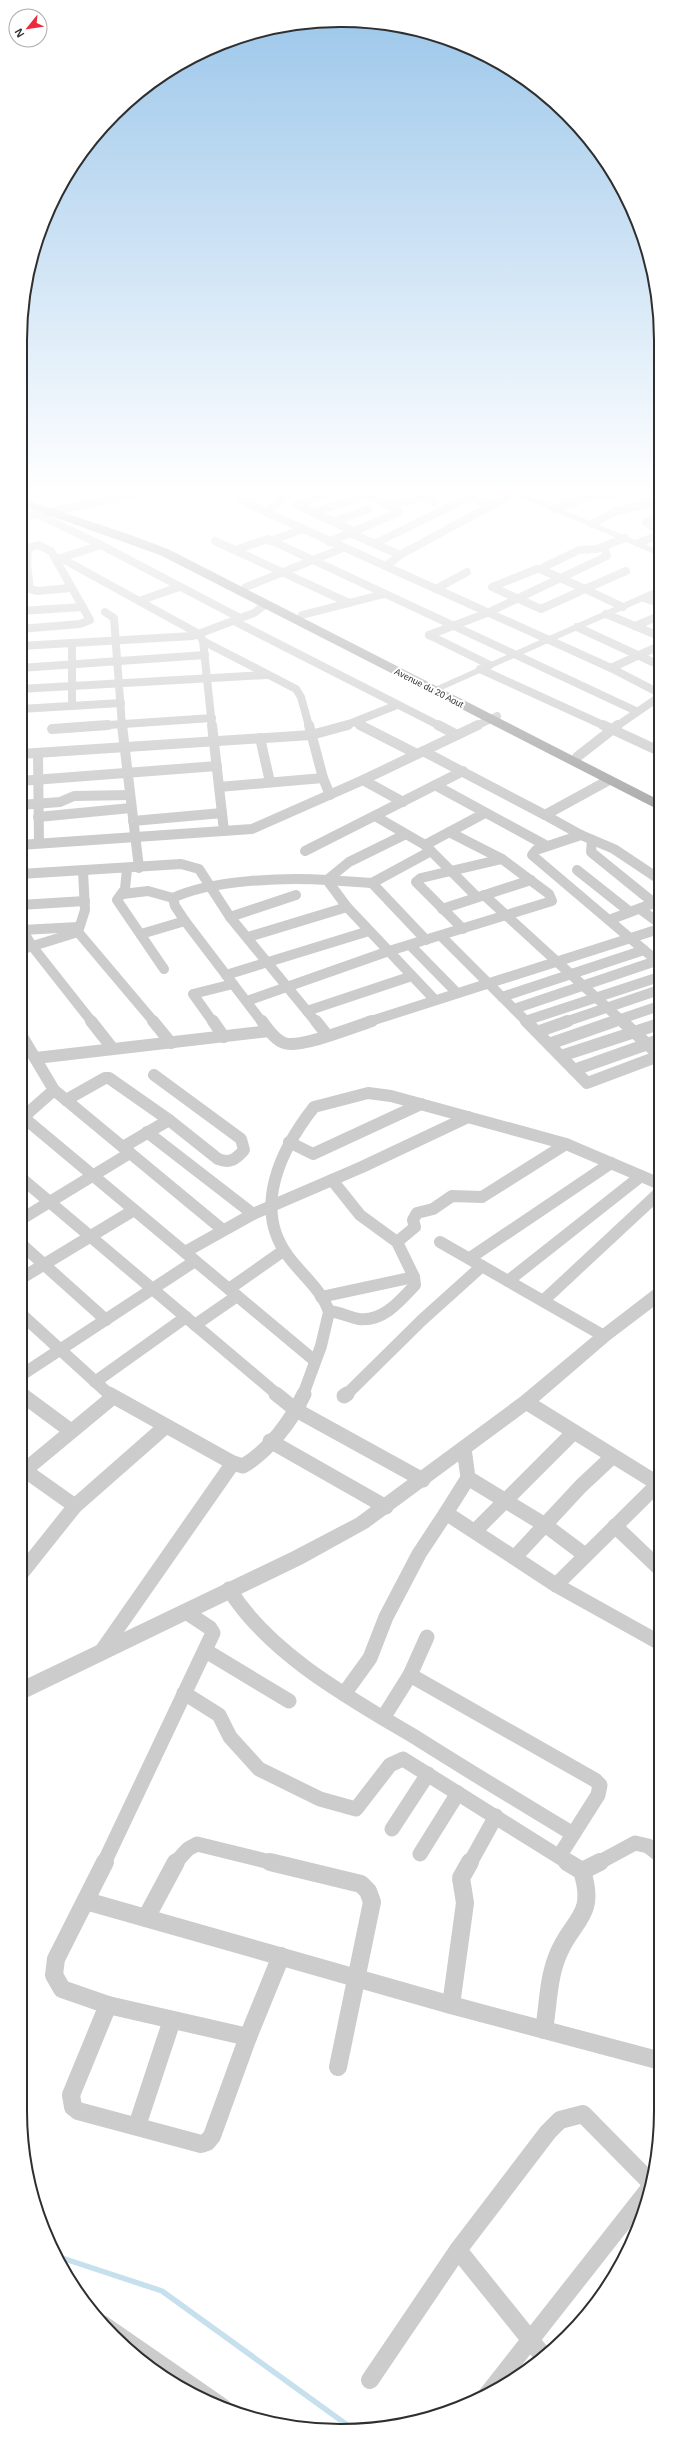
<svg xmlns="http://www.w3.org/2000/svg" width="681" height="2451" viewBox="0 0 681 2451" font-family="Arial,sans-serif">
	<rect width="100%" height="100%" fill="#fff"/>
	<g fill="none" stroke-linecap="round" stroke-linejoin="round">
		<polyline stroke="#c7e0ed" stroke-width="5.5" points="59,2257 162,2291 350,2427"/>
		<g stroke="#ccc" stroke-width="8">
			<polyline points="236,490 244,501 266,512 611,668 659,693"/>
			<polyline points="335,490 297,505 353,531"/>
			<polyline points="457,490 489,505"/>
			<polyline points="551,490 576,502"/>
			<polyline points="640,490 656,507"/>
			<polyline points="23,498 53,490"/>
			<polyline points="388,506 423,497 435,503"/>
			<polyline points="555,509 598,493 612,494 629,490"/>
			<polyline points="266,512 283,499 274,490"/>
			<polyline points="35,513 101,545"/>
			<polyline points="313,513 382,490"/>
			<polyline points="659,517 646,522 659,531"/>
			<polyline points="20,518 153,490"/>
			<polyline points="333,522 369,509"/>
			<polyline points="592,524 614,512 659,501"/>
			<polyline points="350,533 400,555"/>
			<polyline points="215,541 349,603"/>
			<polyline points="271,541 302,529"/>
			<polyline points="329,542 399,512 362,490"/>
			<polyline points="376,543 471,496"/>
			<polyline points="638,543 659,535"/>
			<polyline points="235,550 268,539 636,711"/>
			<polyline points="61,558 199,634 203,641 296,689 301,697 309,726"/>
			<polyline points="57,559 101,545 240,618"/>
			<polyline points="386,566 400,555 514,493"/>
			<polygon points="537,569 540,569 585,589 541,609 492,587"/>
			<polyline points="540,569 579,550 597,549 625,538"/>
			<polyline points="246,587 343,548"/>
			<polyline points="436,589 467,572"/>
			<polyline points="585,589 623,607"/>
			<polyline points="585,589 626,571"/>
			<polyline points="644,598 659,603"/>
			<polyline points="139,601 179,587"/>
			<polyline points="20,611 83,607"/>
			<polyline points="105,612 114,618 122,726"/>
			<polyline points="606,614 659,636"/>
			<polyline points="302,615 384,594"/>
			<polyline points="234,621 440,726"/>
			<polyline points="635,626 659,616"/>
			<polyline points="577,627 659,665"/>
			<polyline points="20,629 80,624 90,620 51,551 38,545 28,548 27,564 30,589 38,591 71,588"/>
			<polyline points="429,635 487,613 607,556 604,547"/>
			<polyline points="429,635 490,665"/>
			<polyline points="203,641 212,726"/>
			<polyline points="72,643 72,706"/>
			<polyline points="20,646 193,636 254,613 266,604"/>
			<polyline points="20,668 205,655"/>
			<polyline points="611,668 659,646"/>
			<polyline points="480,669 605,726"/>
			<polyline points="20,689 266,675"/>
			<polyline points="20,709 121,703"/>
			<polyline points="356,723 362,726"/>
			<polyline points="94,726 212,718"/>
			<polyline points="344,726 397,705"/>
			<polyline points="476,726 497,716"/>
			<polyline points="617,726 659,697"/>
		</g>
		<g stroke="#ccc" stroke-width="10">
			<polyline points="122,725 139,868"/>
			<polyline points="212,725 224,831"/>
			<polyline points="309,725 323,778 330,795"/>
			<polyline points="360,725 417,754"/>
			<polyline points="438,725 457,735"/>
			<polyline points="603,725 659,751"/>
			<polyline points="52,729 108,725"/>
			<polyline points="260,738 270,782"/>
			<polyline points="423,751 545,815"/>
			<polyline points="38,753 39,843"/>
			<polyline points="20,754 311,735 348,725"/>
			<polyline points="577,757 618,725"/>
			<polyline points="363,780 403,802"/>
			<polyline points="609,780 545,815 581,835 614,849 659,879"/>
			<polyline points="20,781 217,766"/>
			<polyline points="435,785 547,846"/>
			<polyline points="219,787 323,778"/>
			<polyline points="20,805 60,802 74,796 130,795"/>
			<polyline points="375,816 425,845 431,851 372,883 327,880 349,862 406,834"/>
			<polyline points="38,817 131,808"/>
			<polyline points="133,821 222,813"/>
			<polyline points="449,832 502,859 421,878 416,882 463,929"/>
			<polyline points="581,835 536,850 532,855 657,961"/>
			<polyline points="592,840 591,852 654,903 609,920"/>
			<polyline points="20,845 252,829 363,780 478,725"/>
			<polyline points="425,845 485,813"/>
			<polyline points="305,851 463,771"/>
			<polyline points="431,851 477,897"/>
			<polyline points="127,869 125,889 117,900 164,969"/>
			<polyline points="577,870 630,912"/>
			<polyline points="83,871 85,910 78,932 154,1022"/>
			<polyline points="20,874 181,864 199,869 230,917 316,1022"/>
			<polyline points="372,883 426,940"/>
			<polyline points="123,894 148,891 173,898"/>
			<polyline points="484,895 623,1022"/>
			<polyline points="20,905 85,901"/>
			<polyline points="442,909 531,880"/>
			<polyline points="640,909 659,923"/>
			<polyline points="230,917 296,895"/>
			<polyline points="20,926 32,946 92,1022"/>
			<polyline points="22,930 78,927"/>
			<polyline points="141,934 185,921"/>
			<polyline points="441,936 527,1022"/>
			<polyline points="248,937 347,907"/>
			<polyline points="410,945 457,993"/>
			<polyline points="20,950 78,932"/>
			<polyline points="226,975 369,931"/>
			<polyline points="502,997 644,950"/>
			<polyline points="247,1001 389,951 552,901 549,894 502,859"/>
			<polyline points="514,1009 659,960"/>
			<polyline points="307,1011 412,976"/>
			<polyline points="525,1021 659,977"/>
			<polyline points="213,1022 193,994 233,984"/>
			<path d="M262 1022 185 921 175 906 173 898C210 880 286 877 327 880L347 907 435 1000"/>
			<polyline points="368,1022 659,929"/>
			<polyline points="565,1022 659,990"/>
			<polyline points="612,1022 659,1006"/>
		</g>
		<g stroke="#ccc" stroke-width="12">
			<polyline points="91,1021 113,1049"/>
			<polyline points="153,1021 171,1043"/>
			<polyline points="213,1021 224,1037"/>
			<path d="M262 1021C268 1029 274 1039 284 1043 299 1049 354 1027 372 1021"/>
			<polyline points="316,1021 327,1035"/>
			<polyline points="526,1021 587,1083 659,1056"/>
			<polyline points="622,1021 659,1055"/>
			<polyline points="537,1032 568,1021"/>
			<polyline points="20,1033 54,1090 20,1120"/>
			<polyline points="549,1044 615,1021"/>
			<polyline points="561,1056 659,1024"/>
			<polyline points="36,1058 269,1031"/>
			<polyline points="574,1070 659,1040"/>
			<polyline points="54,1090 223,1230"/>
			<path d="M66 1100 105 1078H109L169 1120 218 1159C230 1164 236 1159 244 1150L241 1139 154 1075"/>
			<polyline points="23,1117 315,1361"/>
			<polyline points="147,1132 253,1214"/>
			<polyline points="289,1142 313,1154 421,1104"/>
			<polyline points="123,1147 169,1120"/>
			<polyline points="20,1177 278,1395"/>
			<polyline points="20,1220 130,1153"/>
			<polyline points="397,1242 415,1227 413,1220 417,1213 433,1209 452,1196 482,1197 566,1144"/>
			<polyline points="440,1242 604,1336"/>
			<polyline points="20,1243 106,1320"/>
			<polyline points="185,1252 253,1214 362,1167 468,1117"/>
			<polyline points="470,1258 611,1163"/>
			<polyline points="20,1279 134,1210"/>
			<polyline points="508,1281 641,1176"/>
			<polyline points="229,1289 283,1251"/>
			<polyline points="321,1297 414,1277"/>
			<polyline points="543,1301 660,1192"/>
			<path d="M329 1311C339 1312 349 1317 359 1319 383 1322 400 1301 415 1285L414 1277 397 1242 360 1215 332 1180"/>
			<polyline points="20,1313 110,1395"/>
			<polyline points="195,1325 237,1296"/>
			<polyline points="20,1376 195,1261"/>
			<polyline points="95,1382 186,1317"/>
			<polyline points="20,1393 22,1395"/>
			<path d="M303 1395 321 1346 329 1312C322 1290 301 1274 288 1256 252 1208 281 1149 314 1107L368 1093 391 1096 566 1144 660 1184"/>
			<polyline points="346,1395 422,1320 482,1266"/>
		</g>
		<g stroke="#ccc" stroke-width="15">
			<polyline points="21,1394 71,1431"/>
			<path d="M109 1394 233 1463 243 1466C269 1451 292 1420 304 1394"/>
			<polyline points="276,1394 296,1410 423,1480"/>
			<polyline points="344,1396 347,1394"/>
			<polyline points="526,1402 660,1485"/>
			<polyline points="270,1441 386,1507"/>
			<polyline points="464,1448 468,1478 446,1513 556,1585 660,1643"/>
			<polyline points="20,1467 75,1506"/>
			<polyline points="25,1470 113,1397"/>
			<polyline points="468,1478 545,1525 585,1555"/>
			<polyline points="615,1526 660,1569"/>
			<polyline points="475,1531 573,1433"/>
			<polyline points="515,1557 581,1486 612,1457"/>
			<polyline points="20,1575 75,1506 166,1426"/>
			<polyline points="556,1585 660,1482"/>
			<path d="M229 1589C269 1654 351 1699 415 1737 467 1770 520 1802 573 1834"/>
			<polyline points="206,1651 289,1701"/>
			<polyline points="101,1652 233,1463"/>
			<polyline points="410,1675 595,1780 600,1785 598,1795 560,1855"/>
			<polyline points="184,1693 219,1715 230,1737 259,1769 320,1799 356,1809 390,1765 403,1759 569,1863"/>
			<polyline points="344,1694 370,1658 386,1617 419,1554 446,1513"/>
			<polyline points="383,1718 410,1675 427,1637"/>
			<polyline points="392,1829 428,1774"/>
			<polyline points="420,1854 458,1793"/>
			<polyline points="104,1863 213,1633 210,1628 186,1612"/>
			<polyline points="175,1863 188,1849 197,1844 274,1863"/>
			<polyline points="470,1863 496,1816"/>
			<polyline points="598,1863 635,1843 648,1846 661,1856"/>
		</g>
		<g stroke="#ccc" stroke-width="18">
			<polyline points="105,1862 56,1959 54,1975 62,1989 108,2005 248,2037"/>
			<polyline points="270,1862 361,1884 368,1891 372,1902 338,2067"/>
			<polyline points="582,1871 600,1862"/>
			<polyline points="86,1901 451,2005 661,2061"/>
			<polyline points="146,1918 176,1862"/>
			<polyline points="108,2005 71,2095 73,2107 78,2111 201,2144 207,2142 212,2136 248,2037 281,1956"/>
			<polyline points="451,2005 465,1903 461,1878 470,1862"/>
			<path d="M544 2030C548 2006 548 1980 557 1957 571 1919 597 1918 582 1871L567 1862"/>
			<polyline points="137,2126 172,2020"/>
			<polyline points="458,2250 544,2357"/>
			<polyline points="102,2324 222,2407"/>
			<polyline points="370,2380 458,2250 548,2132 560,2120 583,2114 651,2183"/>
			<polyline points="487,2395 649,2189"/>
		</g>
		<g fill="#ccc" fill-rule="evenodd">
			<polygon points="504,490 516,490 659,550 659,556"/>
			<polygon points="659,587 659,594 437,692 429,692 428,690"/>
			<polygon points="660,1287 660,1302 610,1340 532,1407 368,1528 303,1564 20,1701 20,1682 291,1552 356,1518 520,1397 598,1332 654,1289"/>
		</g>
		<polygon fill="#a7a7a7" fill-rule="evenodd" points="20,498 128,534 168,549 659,800 659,810 160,555 20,505"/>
	</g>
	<linearGradient id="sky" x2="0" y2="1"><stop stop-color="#9bc6ea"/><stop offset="0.59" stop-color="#fff"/><stop offset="1" stop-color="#fff" stop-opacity="0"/></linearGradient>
	<rect width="681" height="833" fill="url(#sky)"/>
	<g text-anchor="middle" stroke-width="4" stroke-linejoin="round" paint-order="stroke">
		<g font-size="9" fill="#2f2f2f" stroke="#fff">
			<text transform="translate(429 688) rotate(27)" y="3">Avenue du 20 Aout</text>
		</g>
	</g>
	<path d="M0 0H681V2451H0ZM340 27H341A313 313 0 0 1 654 340V2111A313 313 0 0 1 341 2424H340A313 313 0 0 1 27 2111V340A313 313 0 0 1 340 27Z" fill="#fff" fill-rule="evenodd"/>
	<path fill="none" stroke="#2f2f2f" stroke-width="2" d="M340 27H341A313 313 0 0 1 654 340V2111A313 313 0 0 1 341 2424H340A313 313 0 0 1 27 2111V340A313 313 0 0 1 340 27Z"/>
	<g transform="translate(28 28) rotate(240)"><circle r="19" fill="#ffffff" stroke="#acacac"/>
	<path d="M0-3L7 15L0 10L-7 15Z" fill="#ed293e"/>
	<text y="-6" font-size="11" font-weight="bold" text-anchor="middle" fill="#2f2f2f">N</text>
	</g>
</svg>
